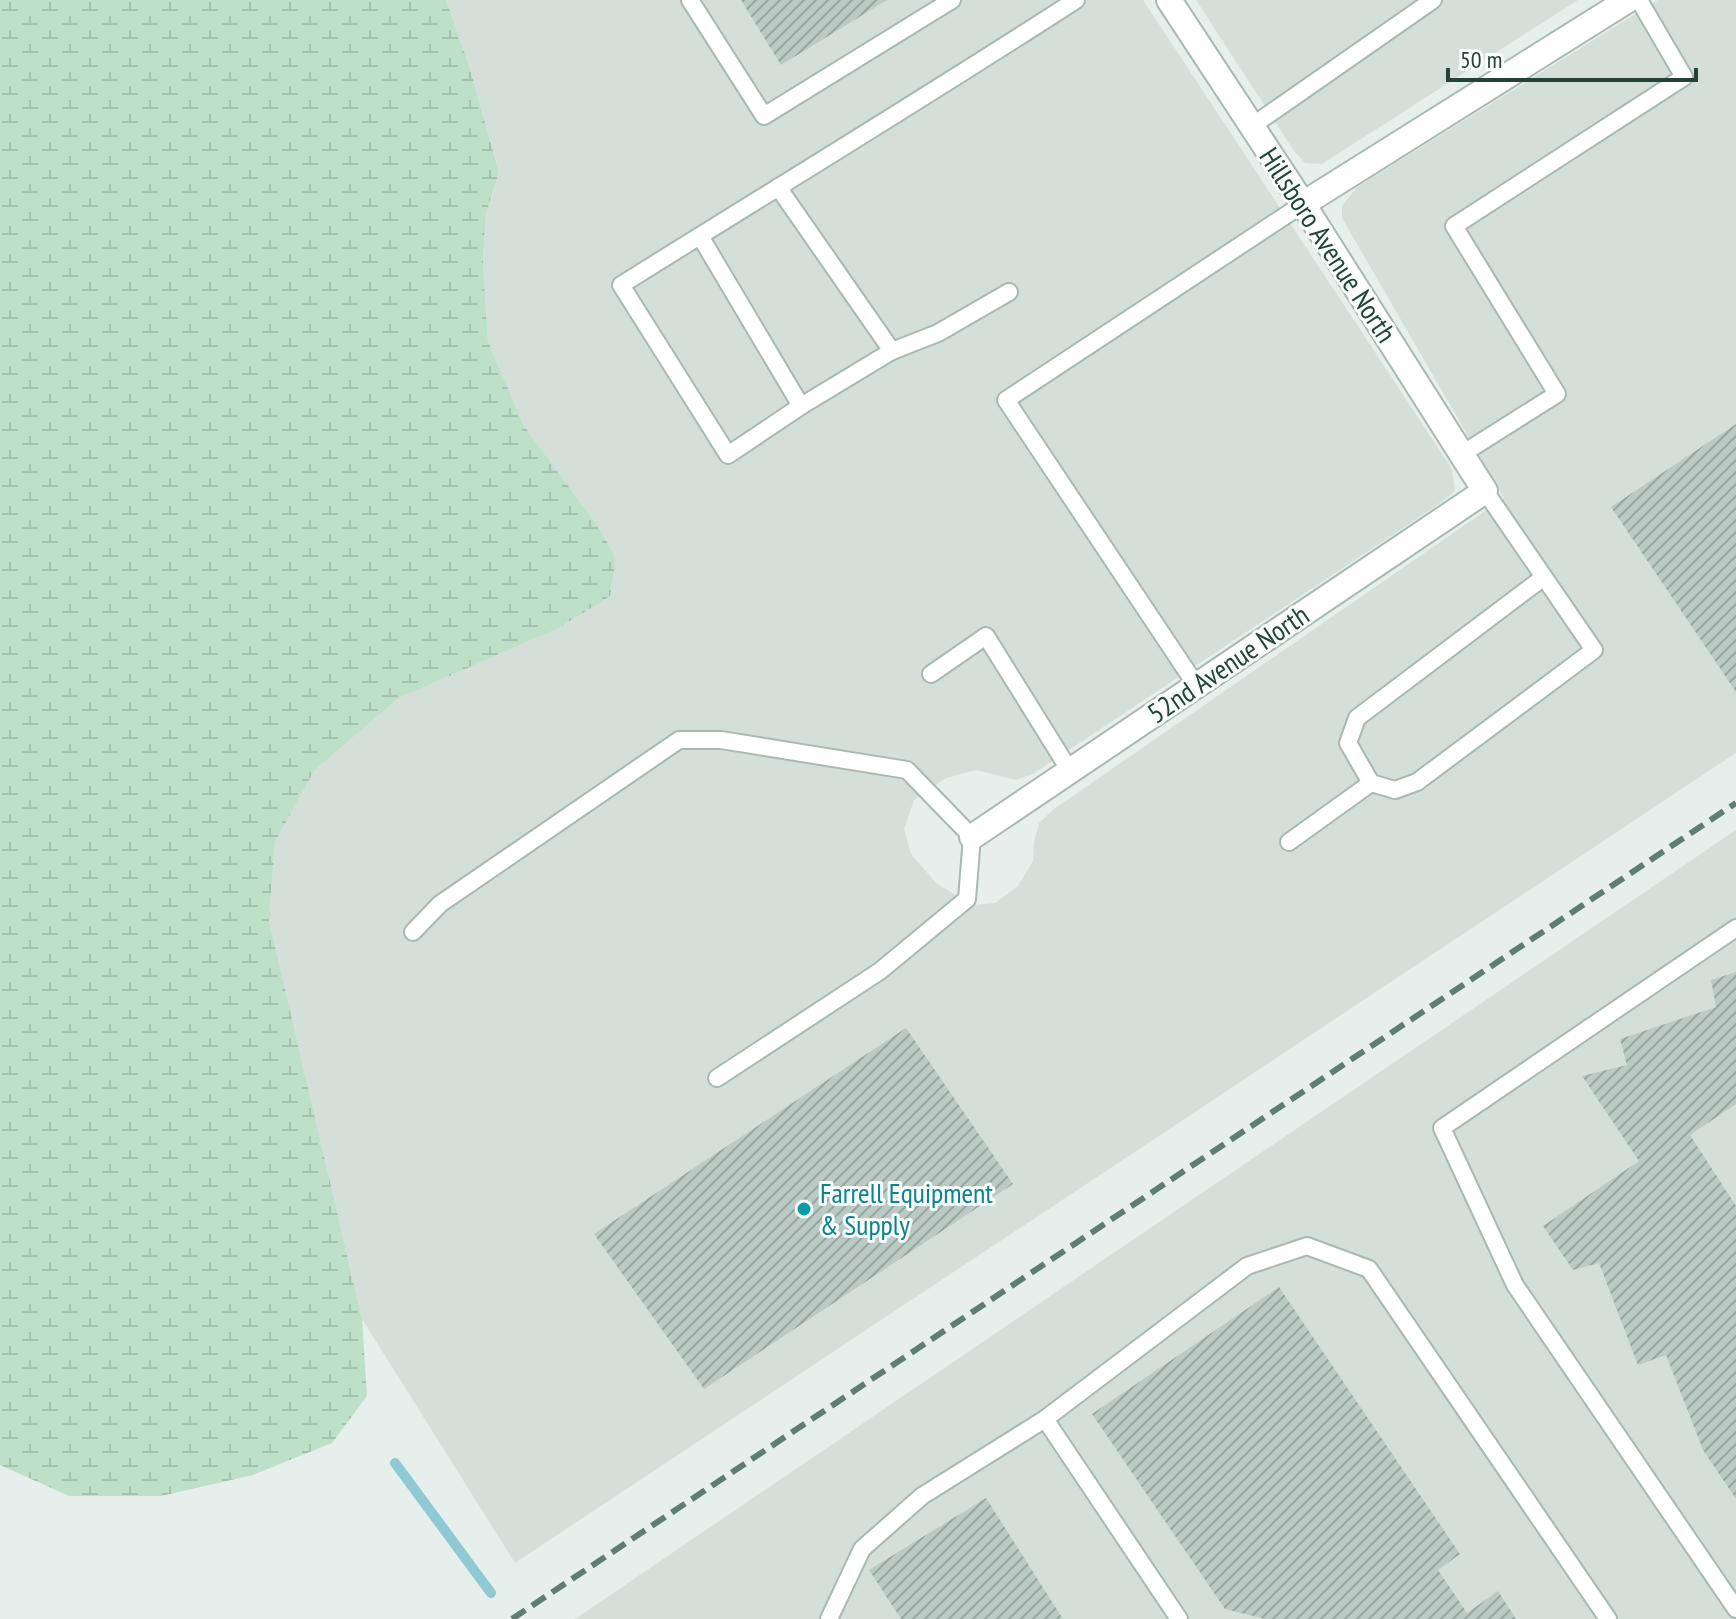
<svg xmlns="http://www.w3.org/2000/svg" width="1736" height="1619" viewBox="0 0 1736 1619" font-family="'PT Sans Narrow',sans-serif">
	<defs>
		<pattern id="wetland-marsh" width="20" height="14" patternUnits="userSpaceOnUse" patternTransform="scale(2)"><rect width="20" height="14" fill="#bfe0c8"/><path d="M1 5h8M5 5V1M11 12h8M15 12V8" fill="none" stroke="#a4c1ad"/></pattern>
		<pattern id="building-hatch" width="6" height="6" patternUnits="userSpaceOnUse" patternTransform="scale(2)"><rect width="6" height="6" fill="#bbcac4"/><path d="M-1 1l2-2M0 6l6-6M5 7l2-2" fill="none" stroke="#98a6a0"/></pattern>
	</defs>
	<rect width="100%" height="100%" fill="#e6efeb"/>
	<g fill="#d4dfda">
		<polygon points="446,0 1143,0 1452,469 1455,491 1436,506 1033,774 1016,780 976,770 946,778 914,800 904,829 911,854 937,884 974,905 995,903 1018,886 1033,861 1034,842 1039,823 1054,809 1504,498 1342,218 1342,206 1357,187 1658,0 1736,0 1736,753 515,1563 362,1319 269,920 275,842 314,771 399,698 559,628 610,595 616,558 598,526 524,426 488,341 483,263 486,213 499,171 469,65"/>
		<polygon points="1196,0 1578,0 1322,164 1305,163 1294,151"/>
		<polygon points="1736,830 1736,1619 575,1619"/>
	</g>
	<polygon fill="url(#wetland-marsh)" points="0,0 446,0 469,65 499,172 486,213 483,263 488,341 524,426 598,526 616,558 610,596 559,628 399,698 314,771 275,842 269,920 362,1319 367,1396 332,1443 253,1475 161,1496 69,1496 0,1465"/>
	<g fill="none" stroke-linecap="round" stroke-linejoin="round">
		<polyline stroke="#8ec9d4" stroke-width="10" points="395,1463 491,1593"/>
	</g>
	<g fill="url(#building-hatch)">
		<polygon points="741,0 887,0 781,65"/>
		<polygon points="1736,424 1736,692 1611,507"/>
		<polygon points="1736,972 1736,1104 1690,1135 1736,1206 1736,1499 1703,1450 1666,1355 1638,1365 1599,1263 1573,1270 1543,1226 1639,1161 1582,1076 1627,1065 1620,1039 1716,1007 1711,980"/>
		<polygon points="906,1028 1013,1184 704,1389 594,1234"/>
		<polygon points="1279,1287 1460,1554 1438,1570 1467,1613 1498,1591 1516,1619 1265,1619 1225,1609 1092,1414"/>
		<polygon points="986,1498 1063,1619 901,1619 869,1570"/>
	</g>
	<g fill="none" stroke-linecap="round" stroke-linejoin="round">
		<defs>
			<g id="lane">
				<polyline points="690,0 764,116 952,0"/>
				<polyline points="1252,126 1433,0"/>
				<path d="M778 187 892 351 801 406 728 455 621 285C773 190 926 97 1076 0"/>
				<polyline points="700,236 801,406"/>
				<polyline points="892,351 938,333 1009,292"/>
				<polyline points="1462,454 1557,394 1454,226 1684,77 1639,0"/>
				<polyline points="1485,491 1594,650 1417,782 1395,790 1371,783 1348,743 1357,718 1544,577"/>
				<polyline points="931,674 986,636 1070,771"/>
				<polyline points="1196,685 1006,400 1303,204"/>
				<polyline points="1289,842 1371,783"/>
				<polyline points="1736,928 1442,1128 1515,1285 1736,1609"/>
				<polyline points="413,932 440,904 679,740 721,740 907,770 972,837 967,899 880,971 717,1078"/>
				<polyline points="829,1619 862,1549 922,1496 1045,1419"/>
				<polyline points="1179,1619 1045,1419 1247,1266 1307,1246 1369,1269 1608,1619"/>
			</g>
			<g id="street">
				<polyline points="1303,204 1628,0"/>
				<polyline points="972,837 1485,491 1303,204 1169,0"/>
			</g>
		</defs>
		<use href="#lane" stroke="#a8b8b2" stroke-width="20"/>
		<use href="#street" stroke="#a8b8b2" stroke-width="28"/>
		<use href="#lane" stroke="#fff" stroke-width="16"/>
		<use href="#street" stroke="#fff" stroke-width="24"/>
		<polyline stroke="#5f7d75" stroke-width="6" stroke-dasharray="16 8" stroke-linecap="butt" points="512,1619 1736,803"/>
	</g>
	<circle fill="#0f9aa8" stroke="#f7fbf9" stroke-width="3" cx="804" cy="1209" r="8"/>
	<g text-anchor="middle" stroke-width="6" stroke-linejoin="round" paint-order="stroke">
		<g font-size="28" fill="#24423a" stroke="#f7fbf9">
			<text transform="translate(1328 245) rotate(57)" y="10">Hillsboro Avenue North</text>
			<text transform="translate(1228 664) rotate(-34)" y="10">52nd Avenue North</text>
		</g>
		<g font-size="28" fill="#0d838f" stroke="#f7fbf9" text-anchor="start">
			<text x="820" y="1203">Farrell Equipment<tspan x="820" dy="32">&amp; Supply</tspan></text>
		</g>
	</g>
	<path d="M1448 68v12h248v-12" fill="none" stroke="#24423a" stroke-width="4"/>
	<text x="1460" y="68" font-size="24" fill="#24423a" stroke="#f7fbf9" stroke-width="6" paint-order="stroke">50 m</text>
</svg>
